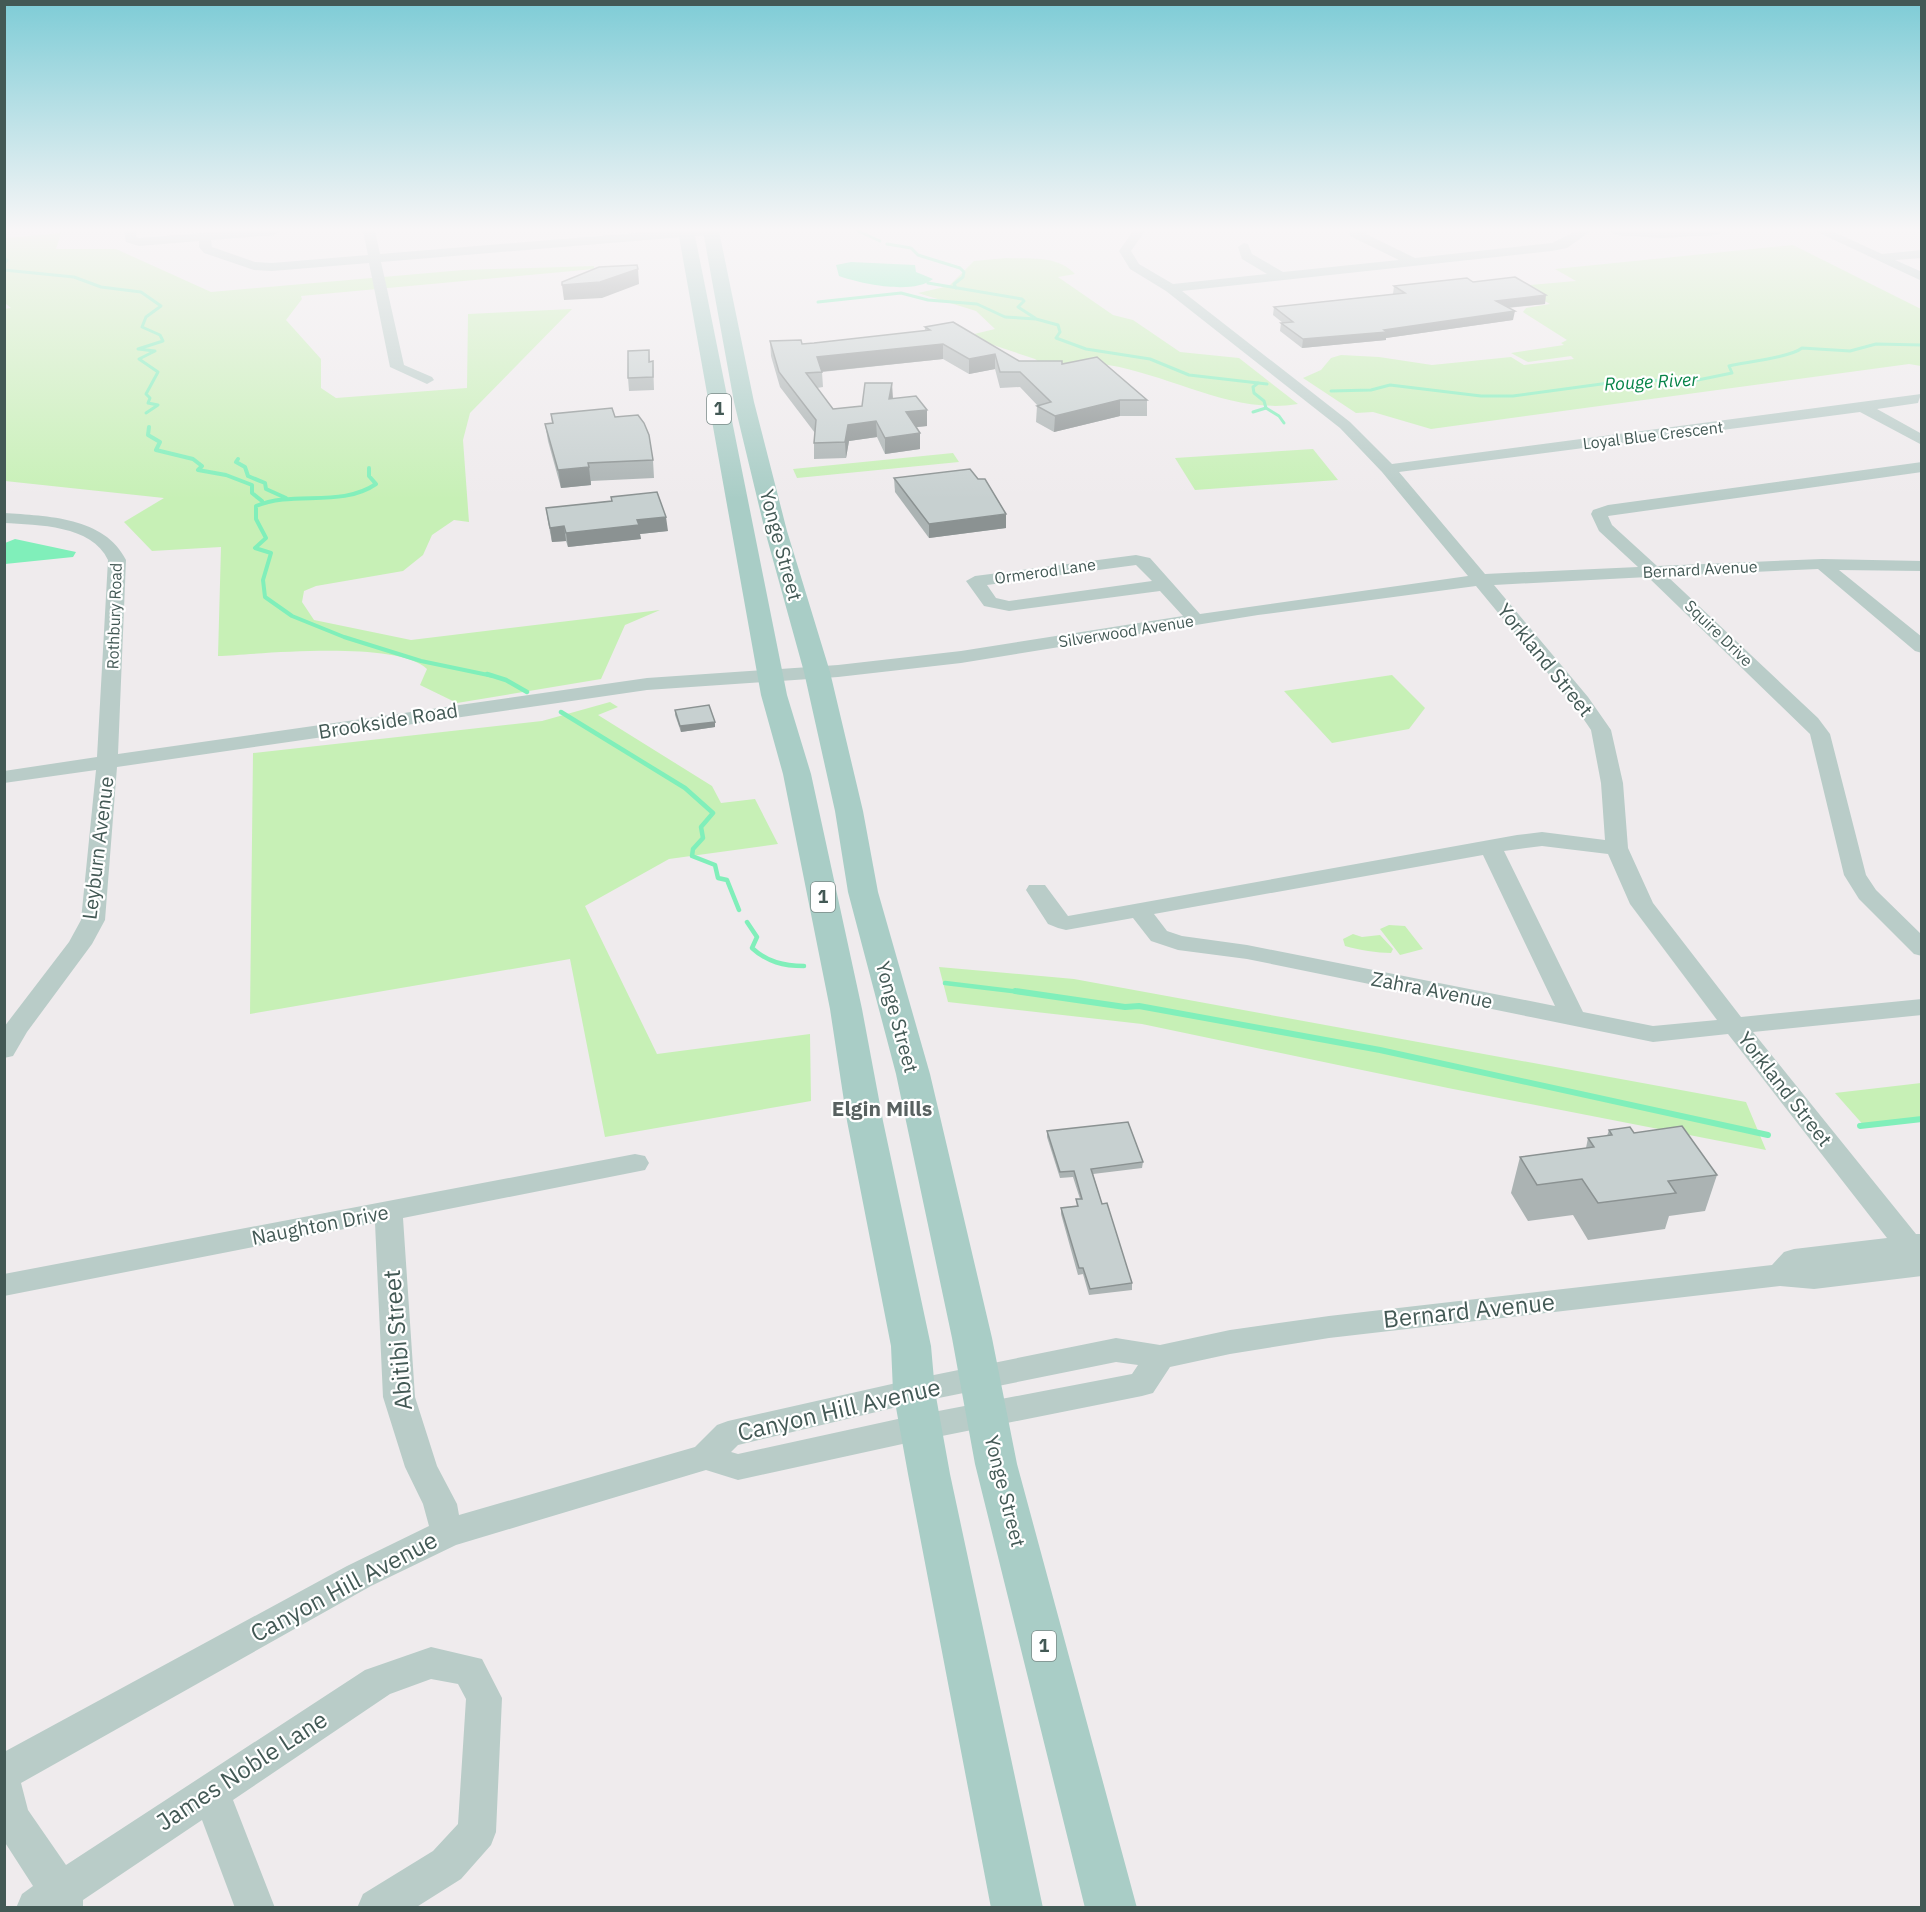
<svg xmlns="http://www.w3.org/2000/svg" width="1926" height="1912" viewBox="0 0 1926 1912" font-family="'IBM Plex Sans',sans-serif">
	<rect width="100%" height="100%" fill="#efebed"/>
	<g fill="#c7f0b6">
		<path d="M61 233 56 249H116L211 292 463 270 594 266V269L301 296 302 299 286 320 321 359V388L336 398 467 388 468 314 572 309 470 413 463 440 469 522 454 520 432 535 423 555 403 571 316 586 304 591 302 602 314 620 411 640 660 610 625 625 601 679 457 703 420 685 427 669C396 640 262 654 218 656L221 547 152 551 124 522 164 498 5 481 4 309 11 308 5 303V238Z"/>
		<polygon points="1793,245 1921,309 1921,366 1909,364 1431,429 1373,412 1356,413 1303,378 1321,370 1331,358 1341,355 1379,357 1432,365 1511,357 1524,365 1574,359 1571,356 1528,362 1511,353 1564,345 1561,343 1567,340 1523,312 1526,308 1550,304 1518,286 1576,281 1555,269"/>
		<path d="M1006 258C1030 259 1058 255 1075 274L1058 277 1113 315 1133 320 1180 352 1239 358 1298 404C1233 415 1171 375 1108 365 1087 362 1064 365 1043 365L1035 359 966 336 995 329 976 311 918 293 949 286 974 261Z"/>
		<polygon points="1313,449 1338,480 1195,490 1175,458"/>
		<polygon points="953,453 959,462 797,478 793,469"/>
		<polygon points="1392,675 1425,708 1409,729 1332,743 1284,691"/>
		<polygon points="610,702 618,707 598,715 712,786 721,803 755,799 778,844 669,859 585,906 657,1054 810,1034 811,1101 605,1137 570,959 250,1014 253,753 542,721"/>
		<polygon points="1389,925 1405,926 1423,949 1400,955 1380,929"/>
		<path d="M1353 934 1362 937 1380 935 1393 949 1391 953C1377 953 1359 950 1345 946L1343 939Z"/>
		<polygon points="939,967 1074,979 1746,1102 1766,1150 1448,1088 1142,1024 948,1002"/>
		<polygon points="1921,1083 1921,1120 1866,1128 1835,1093"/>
	</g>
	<g fill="#80efba">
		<path d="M851 262 915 265 916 272 933 279C913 295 862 284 839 276L836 265Z"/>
		<polygon points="15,539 76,552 73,557 5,564 5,543"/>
	</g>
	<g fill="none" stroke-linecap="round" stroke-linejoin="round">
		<g stroke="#80efba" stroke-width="3">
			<polyline points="858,231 880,241"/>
			<polyline points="887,244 911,248 918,255 960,268 964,272 963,277 954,284 956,288"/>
			<polyline points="4,259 7,260 4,264"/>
			<polyline points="4,270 74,277 101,287 141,292 161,306 146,317 142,327 160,335 163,341 138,349 155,351 139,359 158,372 146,394 150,398 148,403 158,405 146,413"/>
			<polyline points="928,283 1022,299 1024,301 1018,307 1035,318"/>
			<polyline points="818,302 901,293 928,300 977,304 1005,317 1036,319 1058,325 1060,332 1056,338 1086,349 1150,359 1189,375 1267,384"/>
			<polyline points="1258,383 1253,387 1254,393 1264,401 1266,408 1279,416 1284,423"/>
			<path d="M1331 391 1371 390 1390 385 1481 396H1513L1631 380 1693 381 1732 373 1729 366C1747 362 1791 357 1802 348L1850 351 1876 344 1922 345"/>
			<polyline points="1253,412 1266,408"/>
		</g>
		<g stroke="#80efba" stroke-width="4">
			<polyline points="149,427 148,435 160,442 156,450 193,459 202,466 198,470 226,475 252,485 252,493 262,501"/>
			<polyline points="238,459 236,462 245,467 248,476 265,483 266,489 286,498"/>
			<path d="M369 468V476L376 484C341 508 294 490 256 506V519L266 538 255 548 271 553 263 580 265 597 292 616 344 637 421 661 493 676"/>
		</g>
		<g stroke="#80efba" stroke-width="4.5">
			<polyline points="487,674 506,680 527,692"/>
			<polyline points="561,712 685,788 713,813 701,827 703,838 693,849 692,856 715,865 718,878 727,880 739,910"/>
			<path d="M747 922 757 937 752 948C767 962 784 966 804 966"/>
			<polyline points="945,983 1028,993"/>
		</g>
		<g stroke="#80efba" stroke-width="6">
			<polyline points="1015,991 1125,1007 1139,1006 1380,1050 1768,1135"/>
			<polyline points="1860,1126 1922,1119"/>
		</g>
		<g fill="#b9ccc8" fill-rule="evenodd">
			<polygon points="124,231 136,231 136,237 140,238 226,231 281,231 275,235 211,240 212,247 255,262 272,263 368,255 363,231 375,231 380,254 660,231 713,231 707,235 381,262 404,365 432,377 434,380 427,384 390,367 369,263 272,271 254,270 204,253 199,247 199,241 139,246 126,242"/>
			<path d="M1133 231H1145L1131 251 1139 264 1173 284 1267 274 1242 259 1238 247 1244 243 1248 244 1252 254 1283 272 1399 260 1350 236 1349 231H1370L1366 234 1415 258 1552 243 1576 231H1591L1567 248 1552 251 1182 291 1350 422 1392 464 1921 394 1918 403 1877 409 1922 434V445L1860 412 1399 472 1485 574 1638 567 1599 531 1591 514 1593 510 1608 505 1922 462V472L1608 516 1612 525 1657 566 1822 559 1922 561V571L1839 570 1922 637V653L1915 651 1818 569 1667 576 1818 718 1830 734 1866 875 1876 890 1922 935V956L1914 954 1859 899 1844 875 1810 734 1648 577 1494 585 1588 697 1611 730 1623 783 1628 848 1653 903 1741 1017 1922 999V1015L1753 1032 1916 1234H1922V1276L1814 1289 1780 1286 1329 1338 1230 1354 1170 1367 1153 1393 1142 1396 907 1443 738 1480 706 1470 456 1545 371 1586 21 1783 28 1810 66 1865 365 1670 431 1647 482 1659 502 1698 496 1832 491 1845 461 1879 415 1908H357L363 1894 433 1851 458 1824 466 1699 458 1684 431 1679 390 1694 233 1800 275 1908H235L202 1820 83 1900V1908H16L22 1894 33 1886 4 1841V1752L347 1566 429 1526 423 1504 405 1467 383 1397 375 1223 4 1296V1274L635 1154 645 1156 649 1163 645 1170 635 1172 403 1218 415 1397 437 1466 457 1504 459 1515 695 1447 717 1425 728 1421 914 1379 1116 1338 1160 1345 1230 1330 1329 1316 1772 1265 1784 1252 1794 1249 1887 1238 1728 1034 1653 1042 1247 959 1178 950 1151 941 1133 918 1066 930 1058 928 1048 924 1026 890 1029 885H1045L1068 916 1517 835 1542 832 1605 840 1601 783 1591 730 1574 705 1476 586 1258 615 961 663 838 677 647 690 117 767 105 920 92 944 27 1032 13 1056 4 1058V1027L69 942 81 920 96 770 4 783V771L97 757 108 560C92 525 38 525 4 523V513C47 516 105 517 126 560L118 754 647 678 838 665 961 651 1183 616 1160 591 1009 611 984 606 966 581 975 576 1136 555 1150 558 1200 614 1468 576 1382 472 1340 428 1166 291 1130 269 1119 251ZM1136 565 1152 581 1009 601 996 598 987 585ZM1542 846 1608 854 1630 904 1717 1020 1653 1026 1583 1012 1504 851ZM1483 855 1555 1006 1247 945 1182 936 1167 931 1154 914ZM1116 1362 1138 1365 1132 1374 907 1417 738 1454 731 1452 738 1445 914 1403Z"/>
			<polygon points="1609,231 1724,231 1718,235 1661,238 1615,235"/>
			<polygon points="1815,231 1832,231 1882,254 1922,250 1922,258 1895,260 1922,272 1922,281"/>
		</g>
		<g fill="#a9cdc6" fill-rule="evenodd">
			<polygon points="678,231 694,231 787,695 811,774 862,1009 883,1121 931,1346 935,1391 950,1474 1043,1908 991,1908 908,1474 893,1391 891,1346 847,1121 830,1009 783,774 761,695"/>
			<polygon points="703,231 719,231 754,402 787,531 830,672 863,811 878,892 930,1074 992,1338 1017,1464 1137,1908 1085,1908 975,1464 952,1338 896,1074 848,892 835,811 804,672 765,531 734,402"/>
		</g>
	</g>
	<g fill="#abb3b3">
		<polygon points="1473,282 1545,304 1508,308 1513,320 1386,338 1386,340 1302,348 1280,331 1281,323 1283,323 1273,315 1274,307 1393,294 1394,286"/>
		<polygon points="925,327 1019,361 1062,364 1147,400 1147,416 1120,416 1054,432 1036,422 1037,406 1038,406 1020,387 1000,388 995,369 969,374 943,359 822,372 823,387 817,388 833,409 862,406 893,399 927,410 927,426 917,427 920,433 920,449 885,454 877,437 849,441 846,458 814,459 814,443 815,433 780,387 771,356 770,341 802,344 814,343 925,331"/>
		<polygon points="649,350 650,361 653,361 654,390 629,391 628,378"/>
		<polygon points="551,414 615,417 653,460 654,478 591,481 591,485 561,488 548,441 545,424 552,423"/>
		<polygon points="894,478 1006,528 929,538 895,492"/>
		<polygon points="611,497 668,531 640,534 641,539 568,547 566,541 552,542 548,522 546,508 611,501"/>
		<polygon points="675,710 715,727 681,732 675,715"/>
		<polygon points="1609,1130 1634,1133 1717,1175 1705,1211 1669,1216 1665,1229 1588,1240 1573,1215 1528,1221 1511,1193 1520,1157 1586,1148 1588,1138 1607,1136"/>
		<polygon points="1047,1131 1143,1162 1142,1168 1093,1174 1102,1204 1132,1283 1132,1290 1089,1295 1083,1274 1078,1275 1061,1214 1061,1208 1077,1207 1076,1199 1080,1199 1073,1177 1060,1178 1047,1137"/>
	</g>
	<g fill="#8b9292">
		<polygon points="638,269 639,284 602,298 564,300 562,285"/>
		<polygon points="1546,295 1545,304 1494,309 1496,301"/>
		<polygon points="1515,311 1513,320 1386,338 1386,340 1302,348 1303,339 1384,330"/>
		<polygon points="943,344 943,359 818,372 817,357"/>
		<polygon points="995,354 995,369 969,374 969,359"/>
		<polygon points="892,383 893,399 889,399"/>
		<polygon points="1120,400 1120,416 1054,432 1055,416"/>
		<polygon points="927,410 927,426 907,428 906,412"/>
		<polygon points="876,421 877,437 849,441 846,458 845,442 848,425"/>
		<polygon points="920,433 920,449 885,454 885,438"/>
		<polygon points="589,467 591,485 561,488 558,470"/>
		<polygon points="1006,514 1006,528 929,538 929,524"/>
		<polygon points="666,517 668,531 640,534 641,539 568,547 566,533 637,520"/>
		<polygon points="564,526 566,541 552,542 550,528"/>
		<polygon points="715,722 715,727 681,732 680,726"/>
	</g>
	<g fill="#c7d0d0" stroke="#8b9292" stroke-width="1.5">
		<polygon points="637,265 638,269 600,282 562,285 562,282 599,267"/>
		<polygon points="1515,277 1546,295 1496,301 1515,311 1384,330 1387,332 1303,339 1281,323 1293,322 1274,307 1405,293 1394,286 1467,278 1473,282"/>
		<polygon points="953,322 1019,361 1062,361 1062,364 1097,357 1147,400 1120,400 1055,416 1037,406 1051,402 1020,372 1000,372 995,354 969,359 943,344 817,357 822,372 806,373 833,409 862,406 865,383 892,383 889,399 916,396 927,410 906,412 920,433 885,438 876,421 848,425 845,442 814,443 816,420 779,372 770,341 801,340 802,344 814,343 930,330 925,327"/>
		<polygon points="649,350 649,362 653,361 653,377 628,378 628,351"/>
		<polygon points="612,408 615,417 638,415 644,423 649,435 653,460 588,463 589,467 558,470 545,424 553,423 551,414"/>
		<polygon points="970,469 978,479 985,479 1006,514 929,524 894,478"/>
		<polygon points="657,492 666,517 637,520 639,525 566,533 564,526 550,528 546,508 612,501 611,497"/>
		<polygon points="709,705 715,722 680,726 675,710"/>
		<polygon points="1128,1122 1143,1162 1091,1169 1102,1204 1107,1203 1132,1283 1090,1289 1083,1268 1079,1268 1061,1208 1078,1206 1076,1199 1082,1199 1074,1171 1060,1172 1047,1131"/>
		<polygon points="1682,1126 1717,1175 1668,1181 1676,1193 1598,1203 1582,1179 1537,1185 1520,1157 1594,1147 1588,1138 1612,1135 1609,1130 1630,1127 1634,1133"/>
	</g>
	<linearGradient id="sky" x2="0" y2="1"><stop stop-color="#7eccd6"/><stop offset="0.46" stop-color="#f8f6f7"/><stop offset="1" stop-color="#f8f6f7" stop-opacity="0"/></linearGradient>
	<rect width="1926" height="499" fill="url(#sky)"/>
	<g text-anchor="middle" stroke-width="4.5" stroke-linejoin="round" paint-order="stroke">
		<g font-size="16" fill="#435955" stroke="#fff">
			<text transform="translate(1653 435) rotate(-7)" y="6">Loyal Blue Crescent</text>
			<text transform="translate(1700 569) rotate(-3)" y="6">Bernard Avenue</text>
			<text transform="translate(1045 571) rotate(-8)" y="6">Ormerod Lane</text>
			<text transform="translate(114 616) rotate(-88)" y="6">Rothbury Road</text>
			<text transform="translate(1126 631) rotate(-9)" y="6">Silverwood Avenue</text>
			<text transform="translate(1719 633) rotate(44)" y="6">Squire Drive</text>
		</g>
		<g font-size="18" font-style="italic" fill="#088449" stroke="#fff">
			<text transform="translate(1651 382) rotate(-3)" y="6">Rouge River</text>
		</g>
		<g fill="#fff" stroke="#7b8b88" stroke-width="1.5">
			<rect x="707" y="394" width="24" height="30" rx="4.5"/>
			<rect x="811" y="882" width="24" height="30" rx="4.5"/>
			<rect x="1032" y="1631" width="24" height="30" rx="4.5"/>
		</g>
		<g font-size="18" font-weight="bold" fill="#435955">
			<text x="719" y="415">1</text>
			<text x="823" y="903">1</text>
			<text x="1044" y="1652">1</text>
		</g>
		<g font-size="20" fill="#435955" stroke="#fff">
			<text transform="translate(781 545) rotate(75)" y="7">Yonge Street</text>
			<text transform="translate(1545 660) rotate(51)" y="7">Yorkland Street</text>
			<text transform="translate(388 721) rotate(-9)" y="7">Brookside Road</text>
			<text transform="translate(98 848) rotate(-83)" y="7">Leyburn Avenue</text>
			<text transform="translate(1432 990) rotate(11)" y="7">Zahra Avenue</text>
			<text transform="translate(897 1017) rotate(75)" y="7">Yonge Street</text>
			<text transform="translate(1785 1089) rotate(52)" y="7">Yorkland Street</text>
			<text transform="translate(320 1225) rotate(-11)" y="7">Naughton Drive</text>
			<text transform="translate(1005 1491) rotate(76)" y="7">Yonge Street</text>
		</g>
		<g font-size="21" font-weight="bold" fill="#586160" stroke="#fff">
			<text x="882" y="1116">Elgin Mills</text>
		</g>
		<g font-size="24" fill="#435955" stroke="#fff">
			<text transform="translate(1469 1311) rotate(-6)" y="8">Bernard Avenue</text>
			<text transform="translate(398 1340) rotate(-95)" y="8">Abitibi Street</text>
			<text transform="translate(839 1410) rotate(-13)" y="8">Canyon Hill Avenue</text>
			<text transform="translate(344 1587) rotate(-28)" y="8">Canyon Hill Avenue</text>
			<text transform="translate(242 1771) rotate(-33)" y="8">James Noble Lane</text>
		</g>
	</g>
	<rect width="1926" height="1912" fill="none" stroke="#435955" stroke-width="12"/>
</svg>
